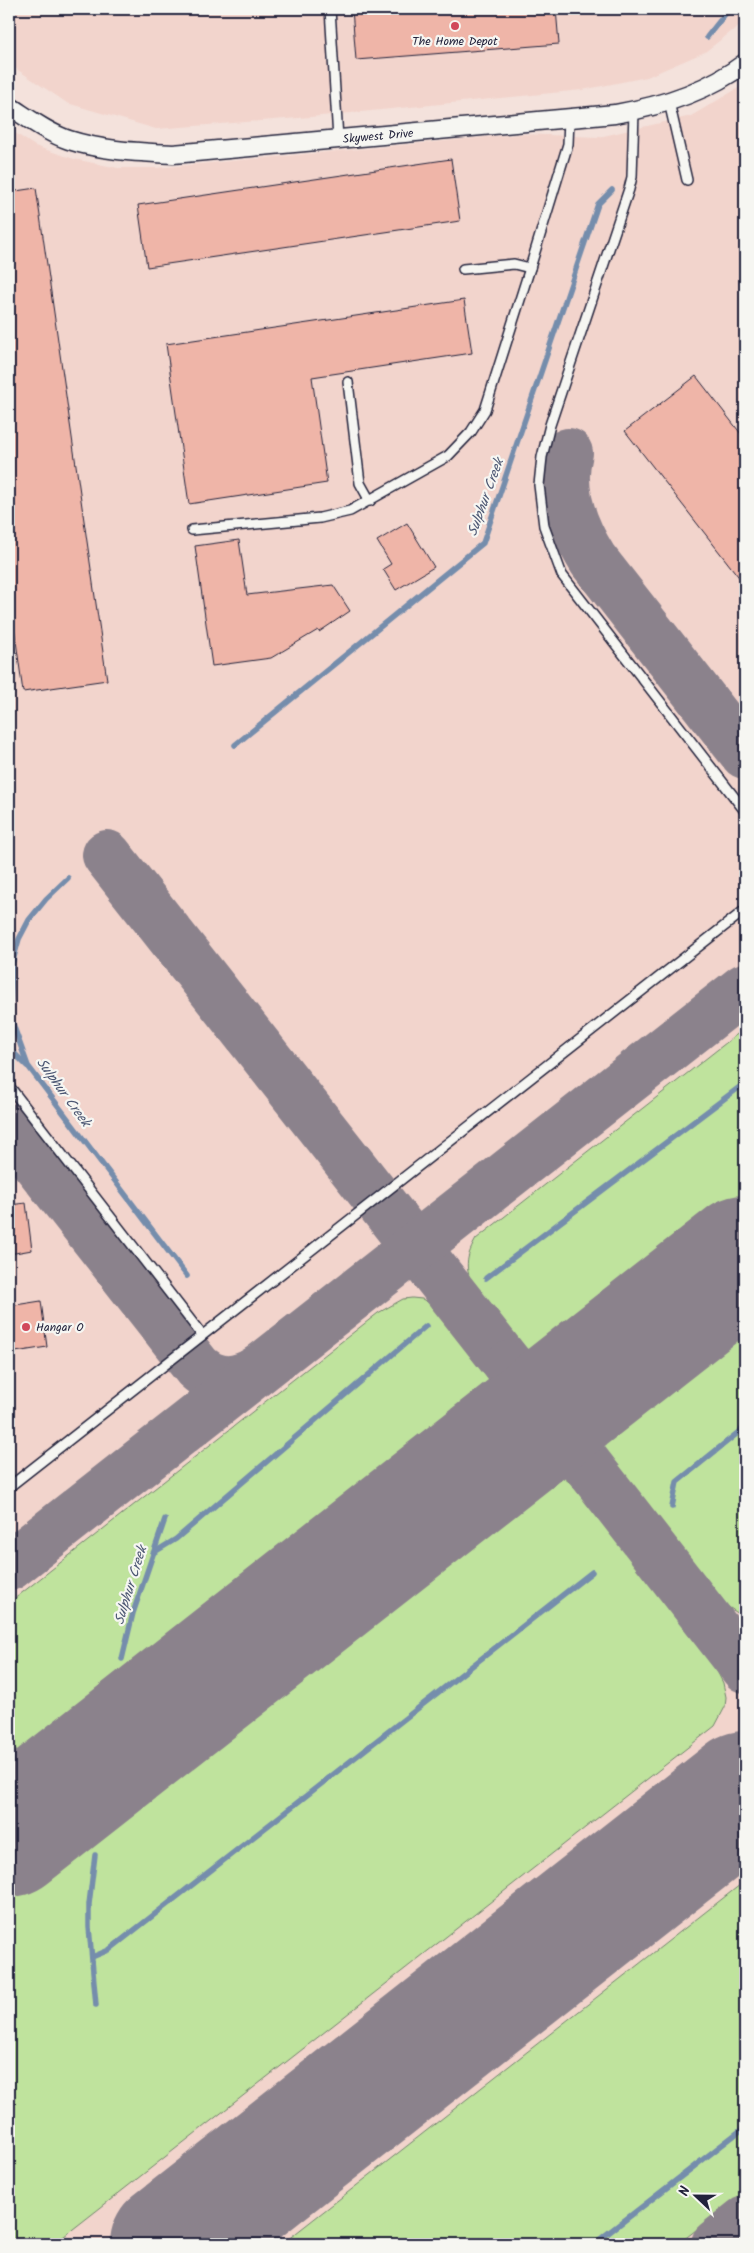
<svg xmlns="http://www.w3.org/2000/svg" width="754" height="2253" viewBox="0 0 754 2253" font-family="Kalam,sans-serif">
	<rect width="100%" height="100%" fill="#f4e2dc"/>
	<filter id="ink" filterUnits="userSpaceOnUse"><feTurbulence type="fractalNoise" baseFrequency=".02" numOctaves="2"/><feDisplacementMap in="SourceGraphic" scale="10" xChannelSelector="R" yChannelSelector="G"/><feConvolveMatrix kernelMatrix="1 2 1 2 8 2 1 2 1" color-interpolation-filters="sRGB"/></filter>
	<g filter="url(#ink)">
		<g fill="#f2d4cc">
			<polygon points="9,9 745,9 745,21 705,52 647,77 582,90 311,117 156,129 67,103 9,64"/>
			<polygon points="745,84 745,2244 9,2244 9,129 35,146 74,159 118,168 156,168 520,134 599,137 691,116"/>
		</g>
		<g fill="#bfe39d" stroke="#70826c">
			<path d="M745 1028V1204L556 1353 540 1357 527 1352 472 1284C464 1266 467 1255 476 1239Z"/>
			<polygon points="412,1298 422,1299 439,1308 493,1378 494,1391 492,1397 9,1778 9,1603 378,1313 403,1299"/>
			<path d="M745 1314V1618L727 1606 714 1593 605 1455C599 1440 602 1431 612 1419Z"/>
			<polygon points="546,1476 564,1478 581,1491 717,1671 723,1683 726,1697 725,1707 715,1726 54,2244 9,2244 9,1890 526,1487"/>
			<polygon points="745,1881 745,2192 678,2244 282,2244"/>
		</g>
		<g fill="none" stroke-linecap="round" stroke-linejoin="round">
			<g stroke="#758dac" stroke-width="5.5">
				<polyline points="707,37 729,9"/>
				<polyline points="235,745 483,543 598,204 612,190"/>
				<polyline points="68,878 46,899 29,920 19,939 12,964 10,1016 28,1066 187,1276"/>
				<polyline points="9,1048 27,1066"/>
				<polyline points="486,1278 745,1083"/>
				<polyline points="672,1507 677,1482 745,1427"/>
				<polyline points="153,1553 176,1539 426,1326"/>
				<polyline points="122,1659 133,1613 165,1519"/>
				<polyline points="95,1855 89,1904 89,1927 96,2005"/>
				<polyline points="92,1957 109,1950 592,1572"/>
				<polyline points="594,2244 745,2127"/>
			</g>
			<g stroke="#8b828c" stroke-width="50">
				<path d="M568 453C558 491 573 528 593 560L745 754"/>
				<polyline points="107,855 509,1366"/>
				<path d="M9 1128 197 1367C216 1385 237 1383 258 1370"/>
				<path d="M584 1462C557 1417 588 1387 621 1358 637 1345 652 1332 668 1318 652 1330 637 1341 621 1353 584 1380 550 1402 509 1366 549 1424 471 1470 432 1503 472 1474 534 1412 582 1458L745 1668"/>
				<polyline points="9,1566 745,988"/>
				<polyline points="745,1788 624,1889 745,1798"/>
				<polyline points="716,2244 745,2221"/>
			</g>
			<g stroke="#8b828c" stroke-width="124">
				<polyline points="9,1835 745,1257"/>
				<polyline points="172,2244 745,1793"/>
			</g>
		</g>
		<g fill="#efb5a8" stroke="#22223b">
			<polygon points="352,9 556,9 559,44 356,60"/>
			<polygon points="451,159 460,221 147,267 138,205"/>
			<polygon points="36,188 107,680 23,692 9,590 9,192"/>
			<polygon points="464,300 472,353 312,377 327,483 189,504 166,344"/>
			<polygon points="696,376 745,439 745,585 625,431"/>
			<polygon points="407,523 434,567 396,590 383,569 391,564 377,541"/>
			<polygon points="239,540 247,595 333,585 350,611 319,632 318,630 271,658 212,666 195,546"/>
			<polygon points="26,1203 32,1250 9,1254 9,1205"/>
			<polygon points="41,1301 47,1347 9,1353 9,1306"/>
		</g>
		<g fill="none" stroke-linecap="round" stroke-linejoin="round">
			<defs>
				<g id="lane">
					<polyline points="330,9 338,139"/>
					<polyline points="669,102 687,180"/>
					<polyline points="634,111 632,177 629,189 550,425 542,457 539,485 544,526 562,575 745,811"/>
					<polyline points="463,269 514,264 530,268"/>
					<polyline points="348,382 360,483 370,501"/>
					<polyline points="192,530 320,518 350,511 448,456 471,432 485,410 530,268 568,144 569,118"/>
					<polyline points="9,1086 202,1335"/>
					<polyline points="9,1487 745,910"/>
				</g>
				<path id="street" d="M9 106C28 118 48 133 69 140 103 151 138 152 173 154L615 114C662 106 707 92 745 63"/>
			</defs>
			<use href="#lane" stroke="#22223b" stroke-width="12"/>
			<use href="#street" stroke="#22223b" stroke-width="21"/>
			<use href="#lane" stroke="#f6f6f2" stroke-width="9"/>
			<use href="#street" stroke="#f6f6f2" stroke-width="18"/>
		</g>
	</g>
	<g fill="#d1495b" stroke="#f6f6f2" stroke-width="2">
		<circle cx="455" cy="26" r="5"/>
		<circle cx="26" cy="1327" r="5"/>
	</g>
	<g text-anchor="middle" stroke-width="4.5" stroke-linejoin="round" paint-order="stroke">
		<g font-size="12" fill="#22223b" stroke="#f6f6f2">
			<text x="455" y="45">The Home Depot</text>
			<text x="36" y="1331" text-anchor="start">Hangar O</text>
		</g>
		<g font-size="12" fill="#22223b" stroke="#f6f6f2">
			<text transform="translate(378 136) rotate(-5)" y="4">Skywest Drive</text>
		</g>
		<g font-size="14" font-style="italic" fill="#4c5773" stroke="#f6f6f2">
			<text transform="translate(485 497) rotate(-70)" y="5">Sulphur Creek</text>
			<text transform="translate(64 1092) rotate(54)" y="5">Sulphur Creek</text>
			<text transform="translate(130 1585) rotate(-73)" y="5">Sulphur Creek</text>
		</g>
	</g>
	<rect width="754" height="2253" fill="none" stroke="#f6f6f2" stroke-width="30"/>
	<rect x="15" y="15" width="724" height="2223" fill="none" stroke="#22223b" stroke-width="2" filter="url(#ink)"/>
	<g transform="translate(696 2196) rotate(292)" stroke="#f6f6f2" stroke-width="4" paint-order="stroke">
	<path d="M0-4L9 19L0 12L-9 19Z" fill="#22223b"/>
	<text y="-8" font-size="14" font-weight="bold" text-anchor="middle" fill="#22223b">N</text>
	</g>
</svg>
